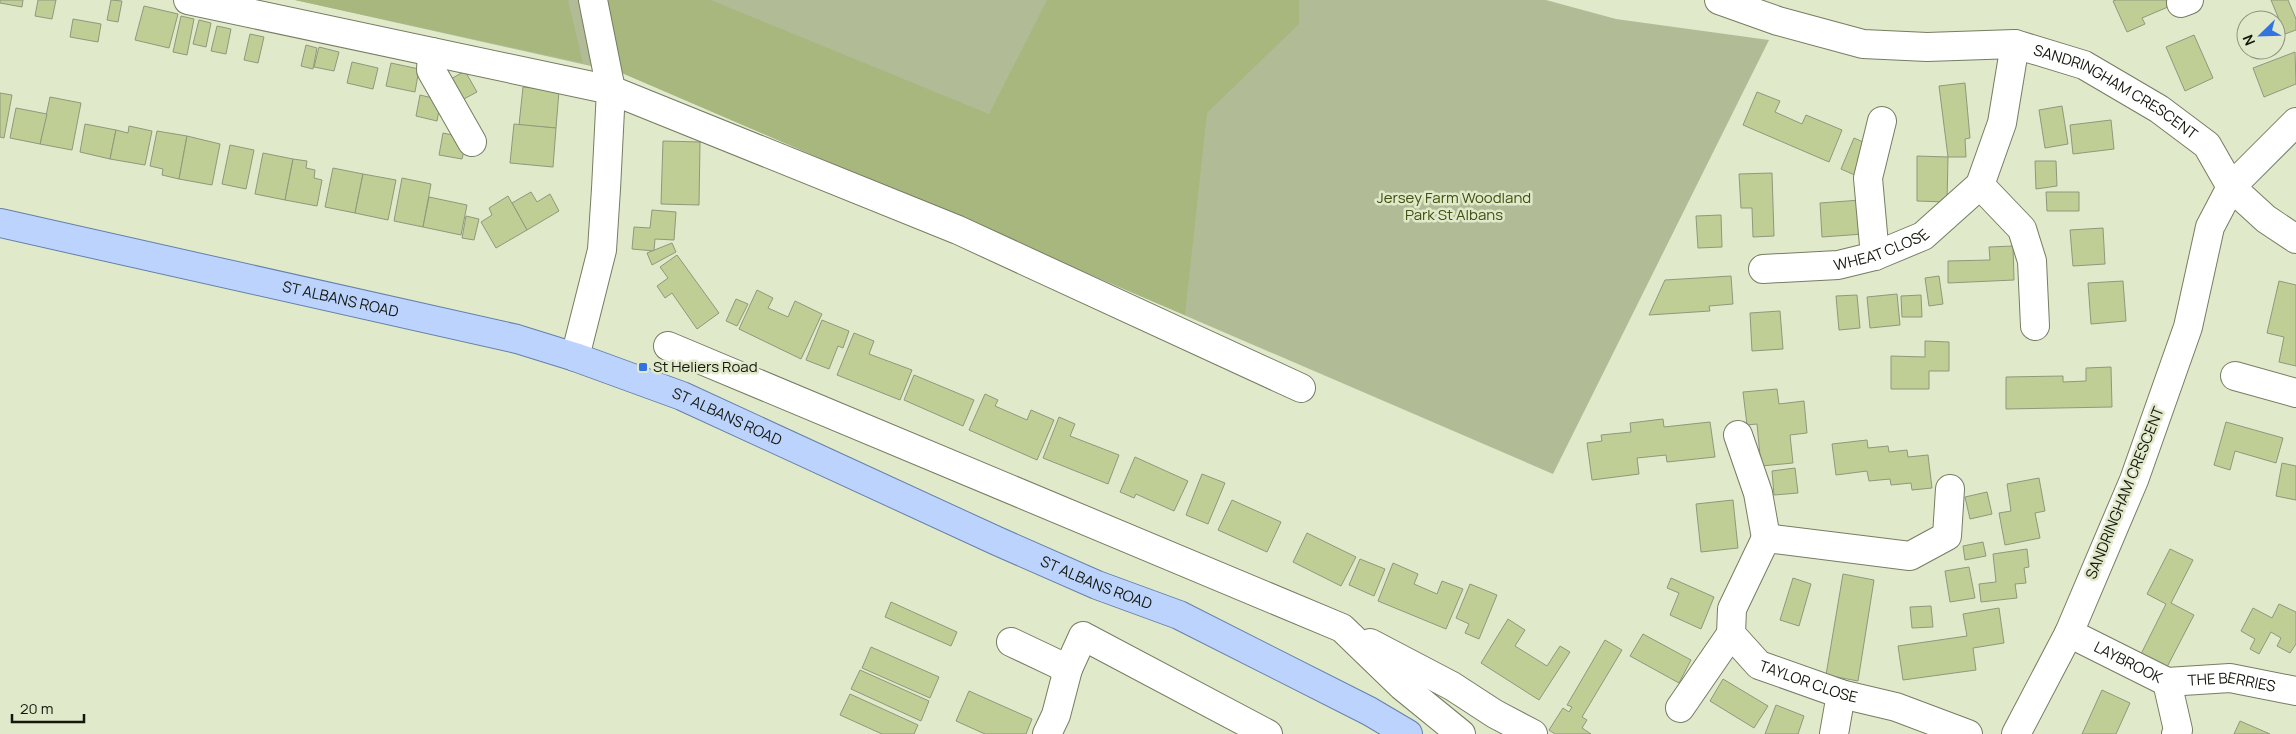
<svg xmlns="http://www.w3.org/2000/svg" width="2296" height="734" viewBox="0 0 2296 734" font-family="Manrope,sans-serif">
	<rect width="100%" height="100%" fill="#e0e9ca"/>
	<polygon fill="#b1bc97" points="295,0 1546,0 1616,19 1769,40 1553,474 622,73"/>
	<g fill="#a7b77e">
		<polygon points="295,0 568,0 583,63"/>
		<polygon points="608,0 711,0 989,114 1047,0 1299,0 1299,24 1207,113 1185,315 622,73"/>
	</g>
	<g fill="#bfce95" stroke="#90987c">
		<polygon points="0,0 23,0 22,7 0,3"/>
		<polygon points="38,0 56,0 52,19 35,16"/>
		<polygon points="111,0 122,1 118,22 107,20"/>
		<polygon points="2116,0 2173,0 2175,4 2142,18 2145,24 2127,32 2113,1"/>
		<polygon points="2271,0 2288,0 2296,19 2296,30 2285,34"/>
		<polygon points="144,6 178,14 169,48 135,40"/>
		<polygon points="181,16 194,19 187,55 173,52"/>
		<polygon points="73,19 101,24 98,42 70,37"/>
		<polygon points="199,20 211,23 206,47 193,44"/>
		<polygon points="217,26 231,29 226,54 211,51"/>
		<polygon points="250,34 264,37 258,63 244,60"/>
		<polygon points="2194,35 2213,78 2185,91 2166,47"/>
		<polygon points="306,45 317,48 313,69 301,66"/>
		<polygon points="319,47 339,52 334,71 314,67"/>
		<polygon points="2295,52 2296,84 2264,97 2253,68"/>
		<polygon points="352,62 378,68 373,89 347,83"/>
		<polygon points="391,63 419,69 415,92 386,86"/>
		<polygon points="465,71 477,92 460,101 449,80"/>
		<polygon points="1965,83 1970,138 1965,139 1966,157 1948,157 1939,86"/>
		<polygon points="523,87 559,91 556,128 519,125"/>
		<polygon points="1757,92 1780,101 1775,112 1802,124 1806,115 1842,130 1829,162 1743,125"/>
		<polygon points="0,93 12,95 4,138 0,137"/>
		<polygon points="420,95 441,100 437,121 416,116"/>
		<polygon points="50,97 81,103 72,150 40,144"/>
		<polygon points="2062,106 2068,144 2045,148 2039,110"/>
		<polygon points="16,108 47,114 40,144 10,138"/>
		<polygon points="2111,120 2114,149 2073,154 2070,125"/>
		<polygon points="85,124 116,130 110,159 80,152"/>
		<polygon points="514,124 556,128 553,167 510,163"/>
		<polygon points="129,126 152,131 145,165 110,159 116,130 128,133"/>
		<polygon points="157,131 187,136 179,179 162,175 163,169 150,166"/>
		<polygon points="443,133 467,138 462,159 439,155"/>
		<polygon points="187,136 220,144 212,185 179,179"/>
		<polygon points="1854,138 1870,145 1857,176 1841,169"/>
		<polygon points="663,141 700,142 699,205 661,204"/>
		<polygon points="230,145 254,150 246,189 222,184"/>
		<polygon points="263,153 293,159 285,200 255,194"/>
		<polygon points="1917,156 1948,157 1947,202 1917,201"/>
		<polygon points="293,159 307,161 306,168 315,170 314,178 322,180 317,206 285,200"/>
		<polygon points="2035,161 2056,161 2057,186 2036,189"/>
		<polygon points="333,168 363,174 355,213 325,207"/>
		<polygon points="1772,173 1774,236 1753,237 1752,208 1741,208 1739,174"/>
		<polygon points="363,174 396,180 388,220 355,213"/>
		<polygon points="402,178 431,184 423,227 394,221"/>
		<polygon points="531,192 537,202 550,194 559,211 527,230 512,203"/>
		<polygon points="2046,192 2079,192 2079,211 2047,211"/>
		<polygon points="508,196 527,230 496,248 481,222 492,215 489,208"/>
		<polygon points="429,197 467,205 461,235 423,227"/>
		<polygon points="1861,200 1863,234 1822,237 1820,203"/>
		<polygon points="652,210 676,212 674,240 655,239 654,251 632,249 634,227 650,228"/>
		<polygon points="1721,215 1722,247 1698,248 1696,216"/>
		<polygon points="466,216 479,219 474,240 462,238"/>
		<polygon points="2103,228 2105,264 2073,266 2070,230"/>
		<polygon points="672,243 676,252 652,265 647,253"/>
		<polygon points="2013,246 2014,280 1948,283 1948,261 1990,260 1989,247"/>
		<polygon points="677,255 719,313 697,329 672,293 665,298 657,286 668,278 660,267"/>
		<polygon points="1731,276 1733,304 1709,306 1710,311 1649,315 1665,280"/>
		<polygon points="1939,276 1943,304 1929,306 1925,278"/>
		<polygon points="2123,281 2126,321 2091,324 2088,283"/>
		<polygon points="2279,281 2296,285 2296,366 2279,362 2284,337 2267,333"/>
		<polygon points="757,290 773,298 768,308 788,317 795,301 822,314 801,359 739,329"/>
		<polygon points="1897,294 1900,325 1870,328 1867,297"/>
		<polygon points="1857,295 1860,328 1839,330 1836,296"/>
		<polygon points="1921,295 1922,317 1902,317 1901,296"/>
		<polygon points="736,299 748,304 737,326 726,321"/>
		<polygon points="1780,311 1783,349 1752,351 1750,313"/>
		<polygon points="822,320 849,331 843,348 838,346 829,369 806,360"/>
		<polygon points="854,333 874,341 869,354 912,370 900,400 837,375"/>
		<polygon points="1925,341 1949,342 1949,371 1929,371 1929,389 1891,389 1891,356 1925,357"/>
		<polygon points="2111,367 2112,407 2006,409 2006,377 2063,376 2063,382 2086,381 2086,368"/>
		<polygon points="914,375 974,400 963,426 904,400"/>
		<polygon points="1777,389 1779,404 1804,401 1807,433 1790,435 1793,463 1761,466 1757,424 1747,425 1743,392"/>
		<polygon points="985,394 998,400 995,406 1027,420 1031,410 1054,420 1037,460 969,430"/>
		<polygon points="1059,417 1075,424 1070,436 1119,455 1108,484 1043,458"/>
		<polygon points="1663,419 1664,427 1710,422 1715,457 1667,462 1666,455 1637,458 1639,474 1592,480 1587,443 1602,441 1601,435 1631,432 1630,423"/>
		<polygon points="2226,422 2283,438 2276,463 2235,451 2230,470 2214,465"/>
		<polygon points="1867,440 1868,448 1888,446 1889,452 1907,450 1908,457 1928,455 1932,488 1912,490 1911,483 1891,485 1890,479 1869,481 1867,471 1836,475 1832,444"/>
		<polygon points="1135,457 1188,481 1174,511 1136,494 1134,498 1120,492"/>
		<polygon points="2282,463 2296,466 2296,500 2276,496"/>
		<polygon points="1795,468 1798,493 1774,495 1772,471"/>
		<polygon points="1202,474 1225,483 1208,524 1186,515"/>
		<polygon points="2039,478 2045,511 2035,513 2040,538 2005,545 1999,513 2011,511 2007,484"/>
		<polygon points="1987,492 1992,514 1970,519 1965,497"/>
		<polygon points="1232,500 1281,522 1267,552 1218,530"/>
		<polygon points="1733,500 1738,548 1701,552 1696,504"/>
		<polygon points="1307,533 1356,557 1341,586 1293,562"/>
		<polygon points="1983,542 1986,556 1965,560 1963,546"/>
		<polygon points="2027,549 2029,567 2024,568 2026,583 2015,584 2017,598 1981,602 1979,584 1996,582 1993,554"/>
		<polygon points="2170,549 2193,560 2171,603 2194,615 2167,667 2141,654 2166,604 2147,594"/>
		<polygon points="1360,559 1385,569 1374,596 1349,585"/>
		<polygon points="1393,563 1418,574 1414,584 1437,594 1442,581 1463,589 1446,629 1378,601"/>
		<polygon points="1969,567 1975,598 1950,602 1945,571"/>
		<polygon points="1843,574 1874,580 1858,681 1826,675"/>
		<polygon points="1671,578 1714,597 1701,629 1670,615 1679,593 1667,588"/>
		<polygon points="1793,578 1811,584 1799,626 1780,620"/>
		<polygon points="1470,584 1497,595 1479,639 1465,633 1469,624 1456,618"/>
		<polygon points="891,602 957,632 951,646 885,617"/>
		<polygon points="2279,604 2296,612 2296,644 2290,653 2277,646 2281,638 2271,632 2259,654 2250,649 2255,639 2241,631 2253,608 2272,618"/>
		<polygon points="1931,606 1933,627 1912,628 1910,607"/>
		<polygon points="1999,608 2004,643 1973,648 1976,670 1903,680 1898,646 1967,636 1963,614"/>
		<polygon points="1508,619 1525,630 1515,646 1547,666 1560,646 1570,652 1539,700 1481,663"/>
		<polygon points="1643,634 1691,660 1679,683 1630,656"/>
		<polygon points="1605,640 1622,650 1582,717 1587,720 1582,728 1591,734 1555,734 1549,730 1563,708 1569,712 1572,707 1567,705"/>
		<polygon points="871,647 939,677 930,698 862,668"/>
		<polygon points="860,670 929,701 921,721 851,689"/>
		<polygon points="1723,679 1768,706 1754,728 1710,701"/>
		<polygon points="2102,690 2130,703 2116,734 2082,734"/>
		<polygon points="969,691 1032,719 1026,734 985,734 956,721"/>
		<polygon points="850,694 918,725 914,734 882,734 840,715"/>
		<polygon points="1776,705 1804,716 1798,734 1765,734"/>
		<polygon points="2240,721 2270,734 2234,734"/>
	</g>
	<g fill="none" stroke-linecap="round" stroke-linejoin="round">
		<defs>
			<g id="minor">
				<polyline points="188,0 611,90 958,230 1301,388"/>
				<path id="s1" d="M1719 0 1778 21 1863 44 1927 47 2015 44 2084 65 2159 109 2207 145 2231 187 2210 227 2188 327 2134 480 2069 633 2016 734"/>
				<polyline points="2181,3 2189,0"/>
				<polyline points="432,52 431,70 472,142"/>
				<polyline points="2296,122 2231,187 2266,219 2296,239"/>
				<polyline points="1980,185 2022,229 2032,261 2035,326"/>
				<polyline points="1875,256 1868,178 1882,121"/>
				<path id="s2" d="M1763 269 1838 265 1875 256 1923 236 1980 185 2002 123 2015 44"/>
				<polyline points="668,346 1342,628 1402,686 1461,734"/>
				<polyline points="575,357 602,250 606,189 611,90 593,0"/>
				<polyline points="2235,376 2296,393"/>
				<polyline points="1738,435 1758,493 1766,538"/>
				<path id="s3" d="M1950 489 1947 536 1910 556 1766 538 1732 609 1731 634 1759 665 1841 694 1896 707 1968 734"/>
				<path id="s4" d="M2069 633 2167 682 2178 730 2176 734"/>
				<polyline points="1011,642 1068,669 1083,636 1268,734"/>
				<polyline points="1370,643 1452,686 1495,714 1533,734"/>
				<path id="s5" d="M2167 682 2230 678 2296 691"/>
				<polyline points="1680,708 1731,634"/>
				<polyline points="1047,734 1056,715 1068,669"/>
				<polyline points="1834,734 1841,694"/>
			</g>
			<g id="major">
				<path id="s6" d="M0 223 517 339 575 357 682 396 997 541 1097 585 1179 615 1369 711 1408 734"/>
			</g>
		</defs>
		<use href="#minor" stroke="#757d62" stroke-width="30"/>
		<use href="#major" stroke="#6580a8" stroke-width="30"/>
		<use href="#minor" stroke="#fff" stroke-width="28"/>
		<use href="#major" stroke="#bcd4fd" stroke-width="28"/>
	</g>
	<rect fill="#3373e0" stroke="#e0e9ca" stroke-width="2" x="638" y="362" width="10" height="10" rx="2.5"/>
	<g text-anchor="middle" stroke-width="5" stroke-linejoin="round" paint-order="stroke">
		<g font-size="15" fill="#14170d" stroke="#e0e9ca">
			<text dy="5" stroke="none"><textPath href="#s1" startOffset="415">SANDRINGHAM CRESCENT</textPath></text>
			<text dy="5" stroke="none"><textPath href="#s2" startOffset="121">WHEAT CLOSE</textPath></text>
			<text dy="5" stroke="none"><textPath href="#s6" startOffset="349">ST ALBANS ROAD</textPath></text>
			<text dy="5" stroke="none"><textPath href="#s6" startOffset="754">ST ALBANS ROAD</textPath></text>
			<text transform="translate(2125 493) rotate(-68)" y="5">SANDRINGHAM CRESCENT</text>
			<text dy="5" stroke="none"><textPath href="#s6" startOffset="1159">ST ALBANS ROAD</textPath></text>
			<text dy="5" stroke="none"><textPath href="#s4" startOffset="66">LAYBROOK</textPath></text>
			<text dy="5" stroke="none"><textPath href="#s3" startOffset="432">TAYLOR CLOSE</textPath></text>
			<text dy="5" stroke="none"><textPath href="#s5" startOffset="65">THE BERRIES</textPath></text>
		</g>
		<g font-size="15" fill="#424f0e" stroke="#e0e9ca">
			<text x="1454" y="203">Jersey Farm Woodland<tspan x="1454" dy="17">Park St Albans</tspan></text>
		</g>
		<g font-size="15" fill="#14170d" stroke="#e0e9ca" text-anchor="start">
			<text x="653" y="372">St Heliers Road</text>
		</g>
	</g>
	<g transform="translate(2261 35) rotate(247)"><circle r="24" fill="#e0e9ca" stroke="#8e957e"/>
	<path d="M0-4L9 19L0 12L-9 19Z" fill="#3373e0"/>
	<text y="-8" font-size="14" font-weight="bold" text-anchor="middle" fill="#14170d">N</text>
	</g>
	<path d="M12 714v8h72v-8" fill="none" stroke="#14170d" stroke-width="2.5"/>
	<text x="20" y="714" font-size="15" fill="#14170d" stroke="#e0e9ca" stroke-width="4" paint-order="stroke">20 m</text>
</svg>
